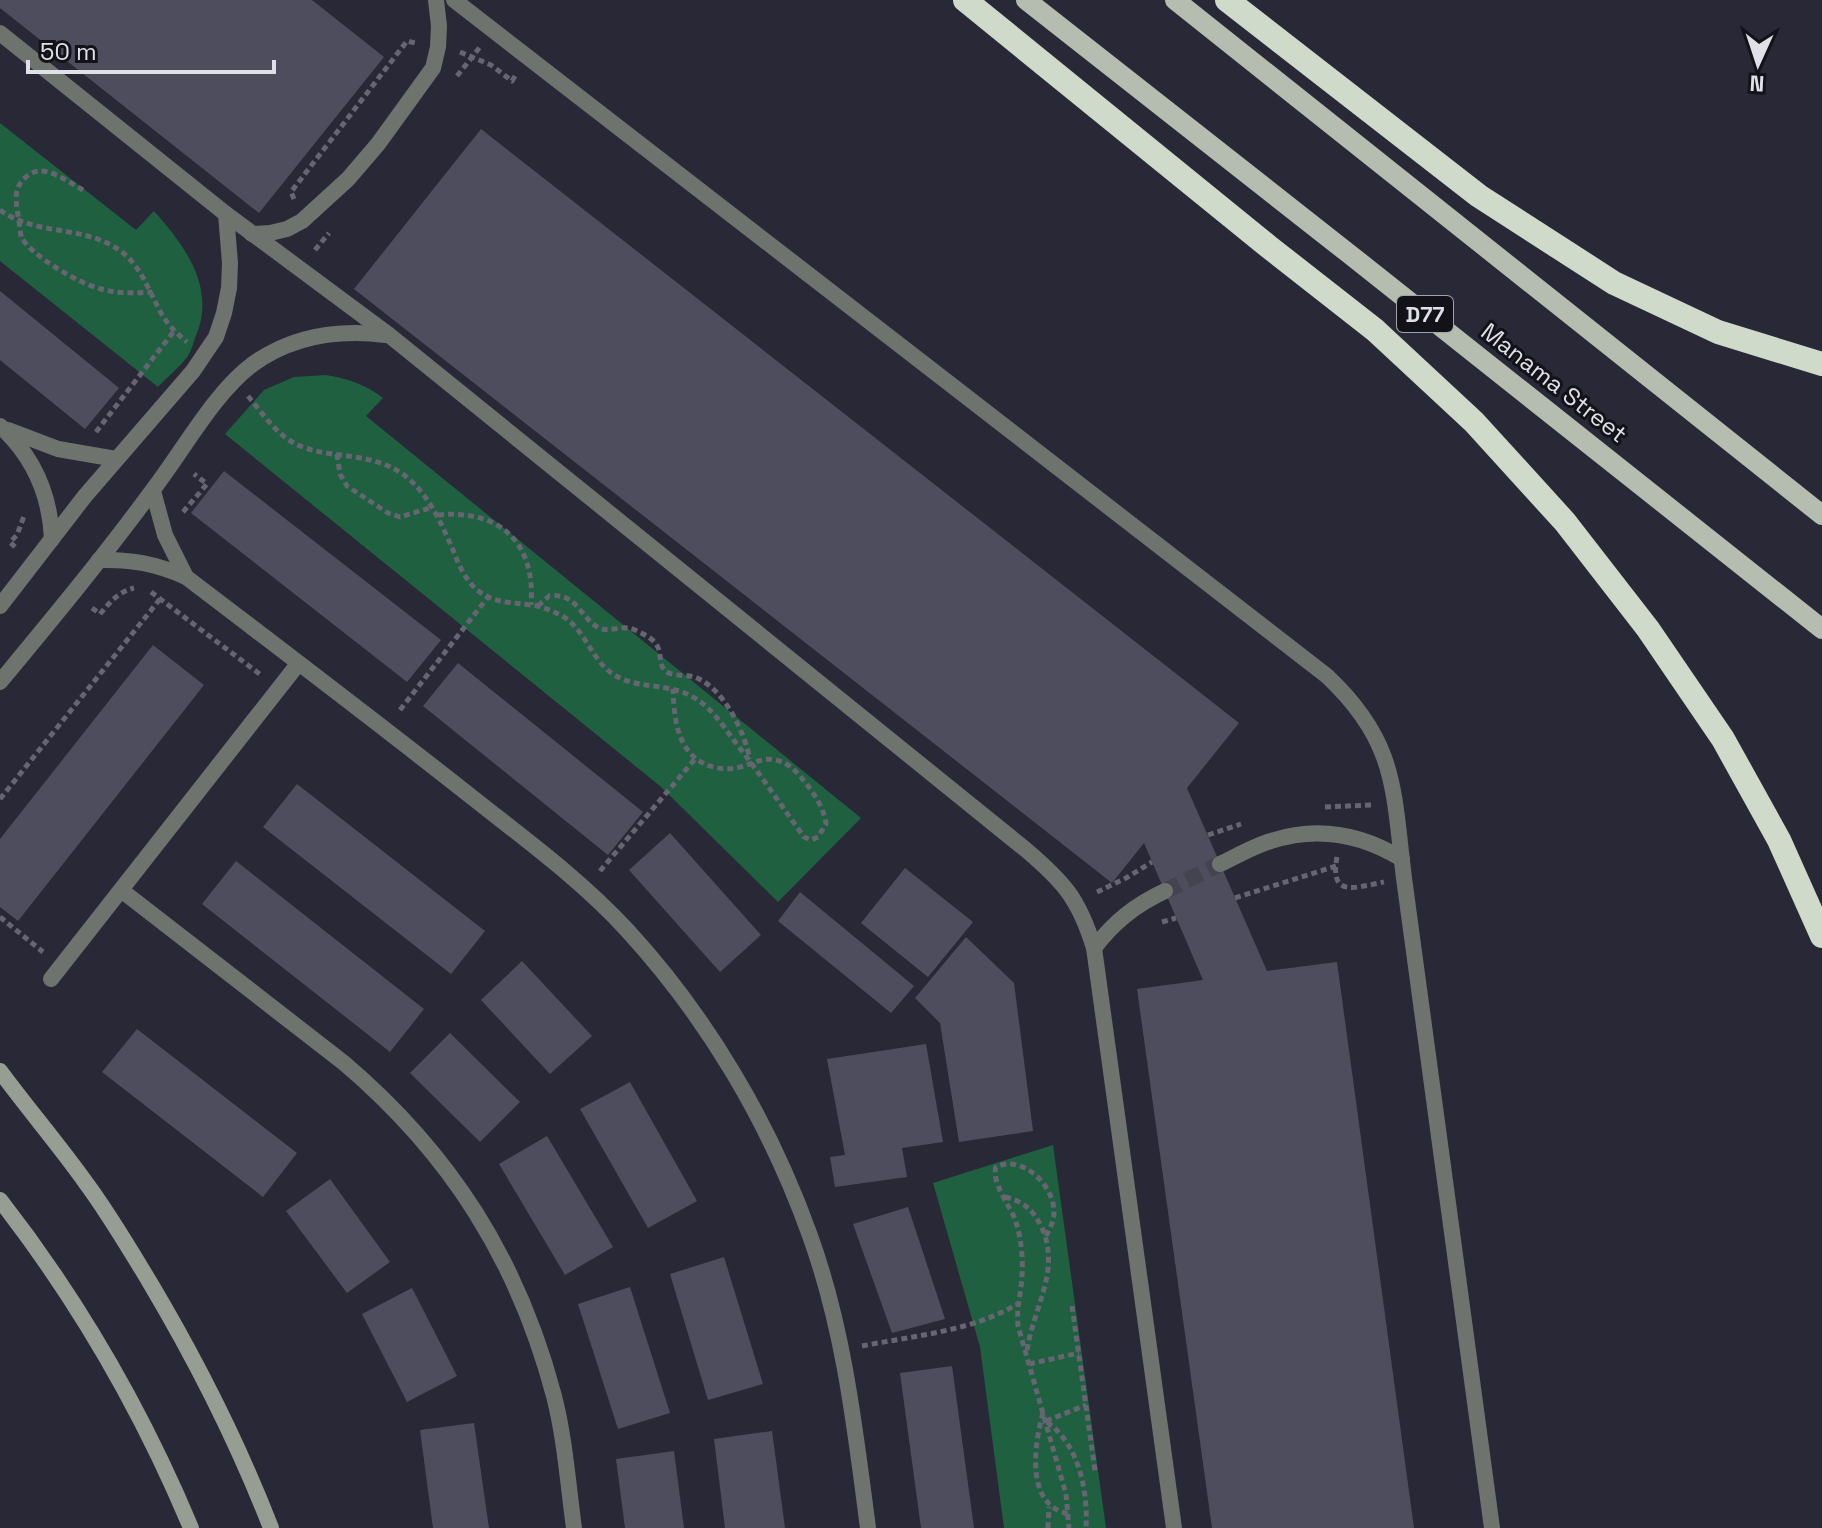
<svg xmlns="http://www.w3.org/2000/svg" width="1822" height="1528" viewBox="0 0 1822 1528" font-family="'Space Grotesk',sans-serif">
	<rect width="100%" height="100%" fill="#292836"/>
	<g fill="#1e603f">
		<path d="M0 123 136 230 154 211C186 247 217 289 195 338 193 344 191 351 188 356 180 367 167 377 158 387L0 261Z"/>
		<path d="M326 375C348 379 365 384 383 398L366 416 861 818 778 902 660 786 225 434 264 390 294 377Z"/>
		<polygon points="1053,1145 1106,1528 1004,1528 980,1347 933,1183"/>
	</g>
	<g fill="#4e4d5d">
		<polygon points="0,0 312,0 384,57 259,213 0,8"/>
		<polygon points="481,129 1239,723 1187,788 1267,971 1337,962 1414,1528 1212,1528 1137,989 1203,980 1144,843 1112,883 354,289"/>
		<polygon points="0,291 119,388 85,429 0,360"/>
		<polygon points="224,471 441,640 407,682 191,513"/>
		<polygon points="153,645 204,685 18,921 0,907 0,839"/>
		<polygon points="458,663 643,812 608,855 423,706"/>
		<polygon points="297,784 485,931 451,974 263,827"/>
		<polygon points="670,833 761,935 720,972 629,870"/>
		<polygon points="236,861 424,1009 390,1052 202,904"/>
		<polygon points="905,868 973,922 928,977 861,923"/>
		<polygon points="800,892 914,986 891,1013 778,921"/>
		<polygon points="966,937 1014,983 1033,1131 959,1142 940,1023 915,998"/>
		<polygon points="522,961 592,1036 550,1074 481,1000"/>
		<polygon points="137,1029 297,1153 263,1197 102,1072"/>
		<polygon points="450,1033 520,1102 480,1142 410,1073"/>
		<polygon points="926,1044 943,1142 902,1148 907,1177 835,1187 830,1157 845,1155 827,1059"/>
		<polygon points="630,1082 697,1201 648,1228 580,1109"/>
		<polygon points="547,1136 613,1247 565,1275 499,1164"/>
		<polygon points="330,1179 390,1262 347,1293 286,1211"/>
		<polygon points="908,1207 945,1319 892,1333 853,1224"/>
		<polygon points="724,1257 763,1384 708,1400 670,1274"/>
		<polygon points="630,1287 670,1413 618,1429 578,1304"/>
		<polygon points="412,1288 457,1376 407,1402 362,1314"/>
		<polygon points="952,1366 974,1528 921,1528 900,1373"/>
		<polygon points="474,1423 489,1528 433,1528 420,1430"/>
		<polygon points="772,1431 785,1528 725,1528 714,1439"/>
		<polygon points="674,1451 684,1528 625,1528 616,1459"/>
	</g>
	<g fill="none" stroke-linecap="round" stroke-linejoin="round">
		<polyline stroke="#444451" stroke-width="16" stroke-dasharray="16 8" stroke-linecap="butt" points="1165,891 1220,864"/>
		<g stroke="#666571" stroke-width="5" stroke-dasharray="6 4" stroke-linecap="butt">
			<polyline points="460,52 491,65 512,81 515,76"/>
			<polyline points="457,76 480,47"/>
			<path d="M83 190C66 181 43 161 26 177 19 183 16 190 16 199 17 212 20 225 21 237 33 257 78 283 101 289 118 294 135 293 152 292"/>
			<polyline points="294,199 291,192 407,41 415,43"/>
			<path d="M0 210C37 237 85 224 122 252 141 267 148 289 159 309 166 323 175 332 187 342"/>
			<polyline points="315,250 329,233"/>
			<path d="M248 396C263 414 278 437 300 446 335 460 371 451 404 475 429 494 441 523 453 550 458 563 464 577 474 587 490 603 509 602 530 605 542 606 553 611 564 617 585 631 591 657 610 672 633 690 665 682 691 696 711 706 723 726 736 743 760 774 781 805 804 837L811 840 818 837 826 824C824 808 814 793 804 781 796 771 788 762 775 760 761 757 753 764 740 767 731 770 719 769 710 766 677 755 674 718 673 689"/>
			<polyline points="96,432 174,331"/>
			<polyline points="337,454 340,474 347,486 388,513 400,517 433,507"/>
			<polyline points="183,512 207,484 194,474"/>
			<path d="M438 515C499 509 536 542 531 605"/>
			<polyline points="15,547 10,542 17,535 24,516"/>
			<polyline points="151,592 261,675"/>
			<path d="M538 606 549 596C577 592 580 618 599 628 610 633 622 624 635 630 643 634 651 637 656 644 663 653 657 666 667 672 675 677 688 674 697 678 725 690 744 732 750 759"/>
			<path d="M92 608 100 614C110 602 118 592 134 588"/>
			<polyline points="400,710 488,597"/>
			<polyline points="0,799 160,599"/>
			<polyline points="1325,807 1371,805"/>
			<polyline points="1208,835 1241,824"/>
			<path d="M1337 857C1329 899 1356 887 1384 882"/>
			<polyline points="600,871 695,759"/>
			<polyline points="1097,892 1126,878 1152,862"/>
			<polyline points="1235,898 1336,866"/>
			<polyline points="0,917 43,952"/>
			<polyline points="1162,922 1176,918"/>
			<path d="M1005 1197C1024 1201 1034 1211 1042 1228 1061 1271 1033 1308 1027 1351"/>
			<path d="M1046 1236C1050 1228 1054 1221 1054 1212 1054 1185 1022 1154 996 1167 991 1181 1009 1205 1015 1219 1023 1242 1024 1270 1020 1294 1018 1305 1017 1314 1018 1326L1066 1494 1069 1528"/>
			<polyline points="1072,1306 1095,1471"/>
			<path d="M862 1346C912 1336 974 1331 1017 1304"/>
			<polyline points="1029,1364 1079,1353"/>
			<path d="M1043 1413C1034 1446 1025 1505 1069 1514"/>
			<polyline points="1046,1421 1086,1405"/>
			<path d="M1047 1422C1079 1445 1088 1490 1086 1528"/>
			<polyline points="1048,1528 1049,1507"/>
		</g>
		<g stroke="#6f736d" stroke-width="16">
			<path d="M454 0 1327 676C1397 742 1393 789 1404 878L1492 1528"/>
			<path d="M0 33 226 214 389 335 1025 849C1064 882 1079 899 1094 948L1174 1528"/>
			<polyline points="252,234 270,233 287,229 302,221 348,179 378,144 433,68 438,47 439,26 436,0"/>
			<path d="M0 426C34 457 50 494 52 539"/>
			<polyline points="8,430 58,449 116,459"/>
			<polyline points="153,491 165,535 186,577"/>
			<path d="M99 560C131 559 157 564 186 577 282 650 378 723 473 798 526 840 581 880 627 930 707 1017 769 1122 809 1233 844 1328 855 1429 868 1528"/>
			<polyline points="0,606 85,496 193,371 216,337 224,313 229,288 230,263 226,214"/>
			<path d="M0 682C53 618 106 554 155 487 184 449 215 392 253 364 292 336 339 329 386 335"/>
			<path d="M1220 864C1237 856 1254 846 1271 841 1317 826 1361 834 1402 859"/>
			<path d="M121 890 344 1063C451 1154 518 1260 554 1396 565 1439 568 1484 574 1528"/>
			<path d="M1094 948C1114 922 1135 905 1165 891"/>
			<polyline points="51,979 298,664"/>
		</g>
		<g stroke="#969d92" stroke-width="16">
			<path d="M0 1071C28 1109 59 1145 86 1183 109 1214 129 1248 149 1281 196 1360 238 1443 271 1528"/>
			<path d="M0 1200C78 1300 142 1411 191 1528"/>
		</g>
		<g stroke="#b4bdaf" stroke-width="20">
			<polyline points="1026,0 1348,253 1822,629"/>
			<polyline points="1175,0 1822,515"/>
		</g>
		<g stroke="#cfdaca" stroke-width="24">
			<polyline points="965,0 1269,247 1375,330 1474,422 1565,522 1648,629 1723,739 1779,840 1822,936"/>
			<polyline points="1227,0 1479,196 1614,283 1718,332 1822,364"/>
		</g>
	</g>
	<g text-anchor="middle" stroke-width="6" stroke-linejoin="round" paint-order="stroke">
		<rect fill="#121218" stroke="#a2a2aa" stroke-width="2" x="1397" y="296" width="56" height="36" rx="6"/>
		<g font-size="22" font-weight="bold" fill="#e0e0e9">
			<text x="1425" y="322">D77</text>
		</g>
		<g font-size="24" fill="#e0e0e9" stroke="#121218">
			<text transform="translate(1554 383) rotate(38)" y="8">Manama Street</text>
		</g>
	</g>
	<g transform="translate(1758 64) rotate(183)" stroke="#121218" stroke-width="6" paint-order="stroke">
	<path d="M0-6L14 30L0 20L-14 30Z" fill="#e0e0e9"/>
	<text y="-12" font-size="22" font-weight="bold" text-anchor="middle" fill="#e0e0e9">N</text>
	</g>
	<path d="M28 60v12h246v-12" fill="none" stroke="#e0e0e9" stroke-width="4"/>
	<text x="40" y="60" font-size="24" fill="#e0e0e9" stroke="#121218" stroke-width="6" paint-order="stroke">50 m</text>
</svg>
